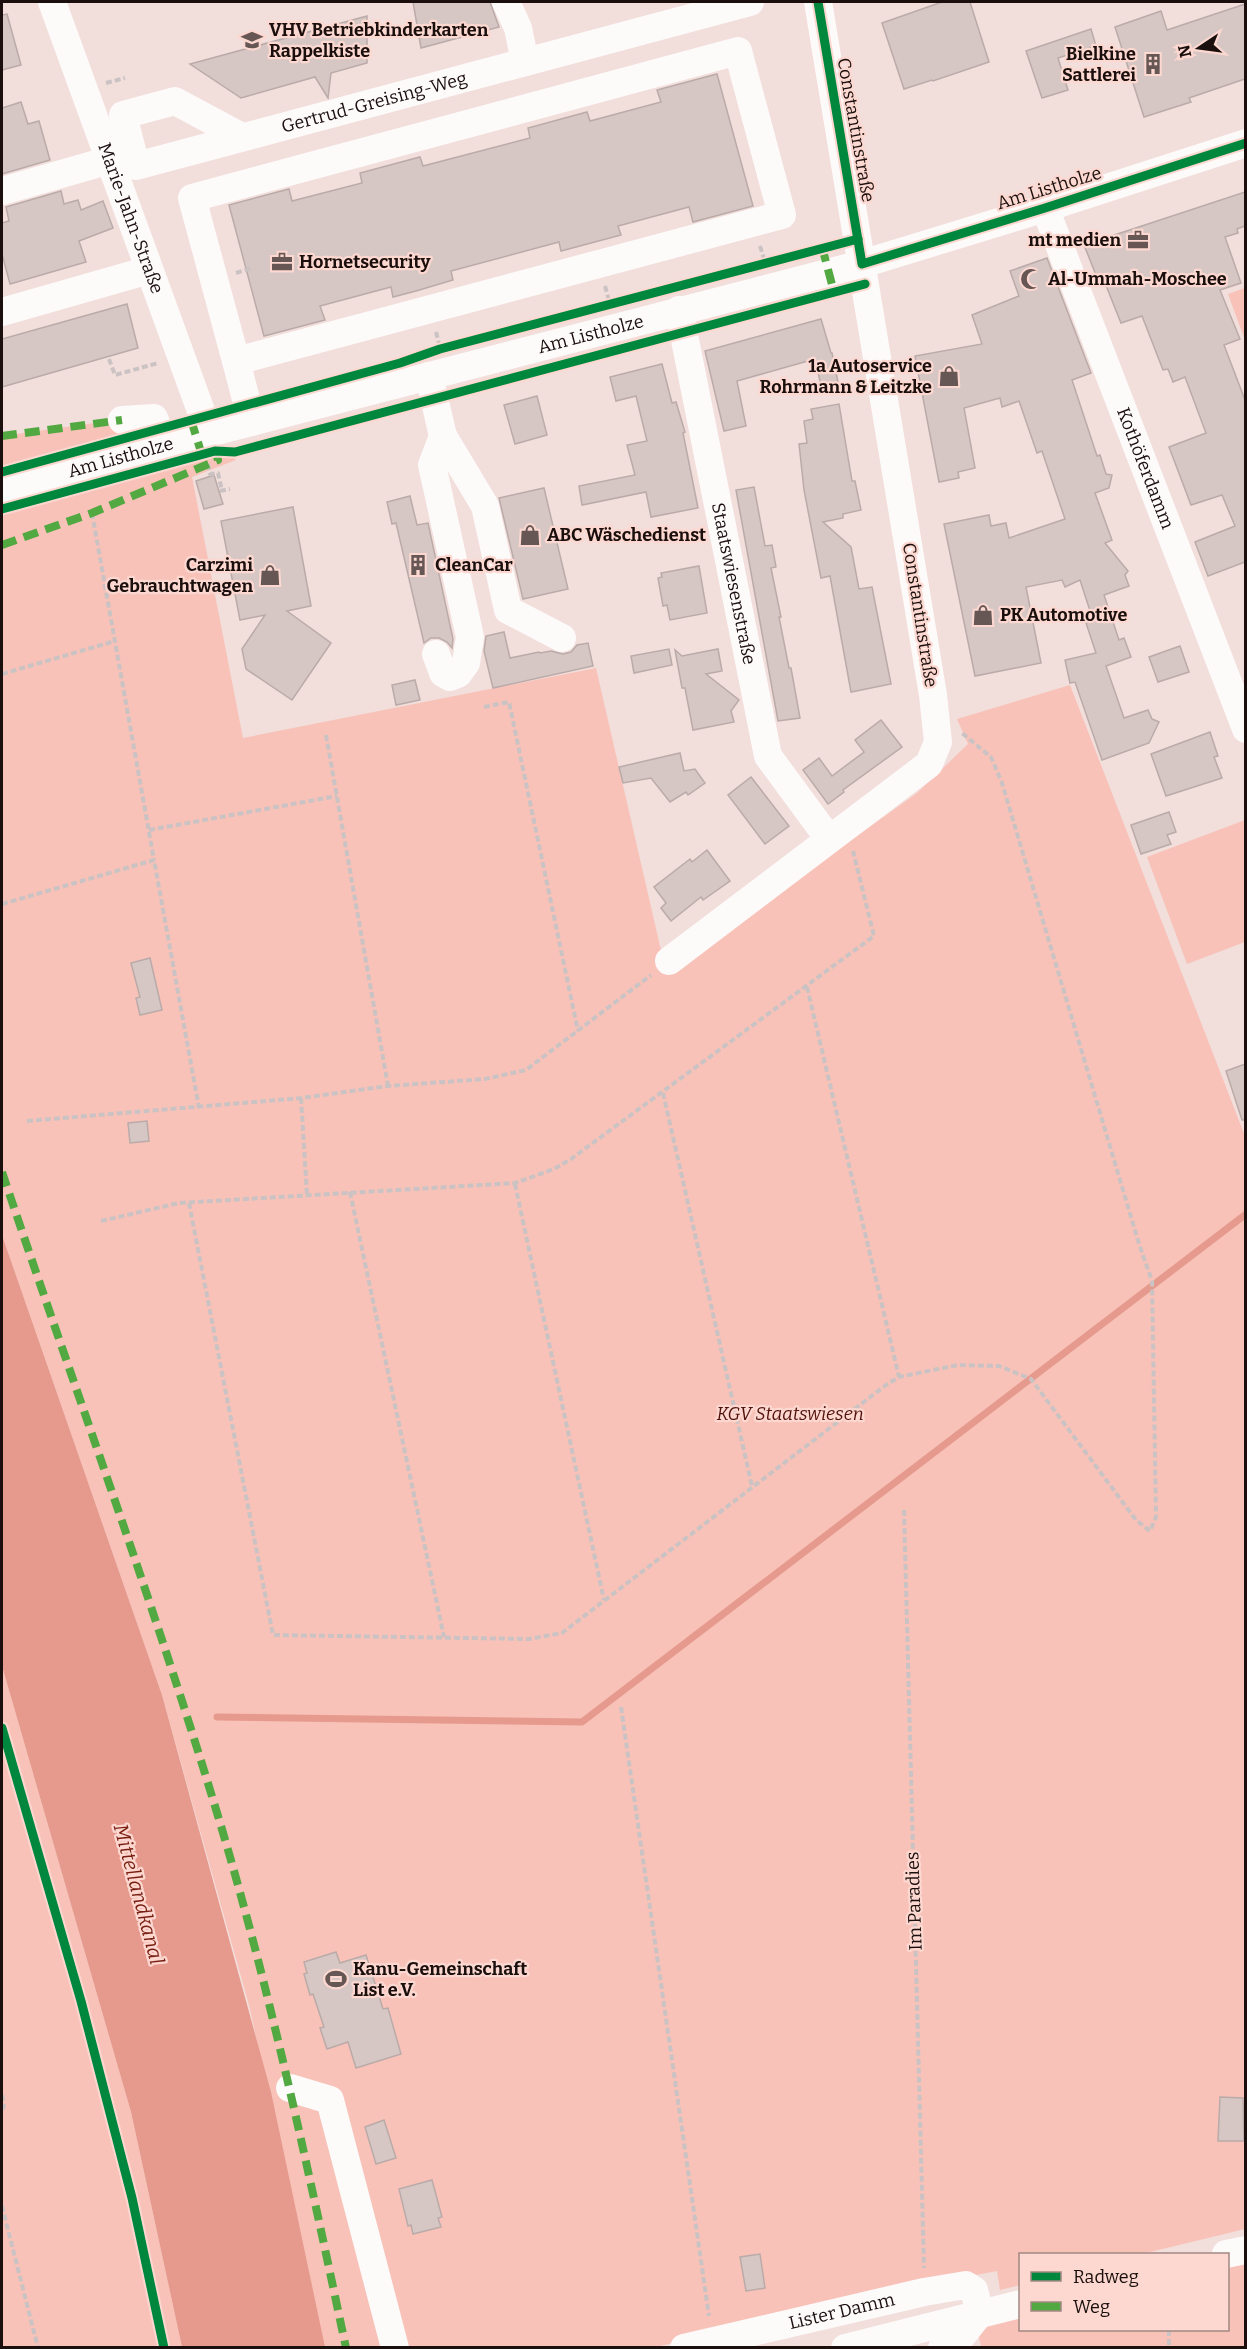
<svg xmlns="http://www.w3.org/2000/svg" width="1247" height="2349" viewBox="0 0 1247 2349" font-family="Bitter,serif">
	<rect width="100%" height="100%" fill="#f2dedb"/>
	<g fill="#f8c2b8">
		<polygon points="1245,288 1246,288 1245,340 1228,294"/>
		<polygon points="116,420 160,428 209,433 236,460 192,477 243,738 596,668 663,959 857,836 917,793 968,744 957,719 1070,685 1245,1136 1245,2229 1142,2254 1020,2254 1020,2285 1000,2290 997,2271 912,2287 656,2347 324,2347 249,2005 162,1695 2,1235 2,436"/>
		<polygon points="1245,820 1245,942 1187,964 1147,857"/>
		<polygon points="2,1666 131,2112 182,2347 2,2347"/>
		<polygon points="1245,2260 1245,2347 978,2347 981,2346 976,2323 1020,2313 1020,2330 1228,2330 1228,2264"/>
	</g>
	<polygon fill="#e69a8d" points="2,1235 162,1695 271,2092 325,2347 182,2347 131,2112 2,1666"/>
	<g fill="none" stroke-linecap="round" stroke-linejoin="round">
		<polyline stroke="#e69a8d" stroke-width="7" points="217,1717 582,1722 1246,1214"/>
	</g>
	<g fill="#d6c6c4" stroke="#baaba9" stroke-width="1.5">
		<polygon points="413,2 490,2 499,27 421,48"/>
		<polygon points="942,2 970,2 989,62 933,81 932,80 904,89 882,23"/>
		<polygon points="1245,4 1245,79 1189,98 1191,102 1144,117 1115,27 1161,11 1167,30"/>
		<polygon points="7,14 21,65 2,70 2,15"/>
		<polygon points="367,16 367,63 331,73 328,98 315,77 241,98 190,64"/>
		<polygon points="1091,29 1096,46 1058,58 1068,90 1042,98 1026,51"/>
		<polygon points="717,74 753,206 693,222 689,207 618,226 621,235 561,251 559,242 451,271 453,280 416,291 393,297 391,287 320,306 325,320 264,336 229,205 289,189 292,201 362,183 360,173 420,157 423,166 530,138 528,128 587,112 590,121 661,102 657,90"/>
		<polygon points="21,102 28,124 39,121 50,160 2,174 2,108"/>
		<polygon points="61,191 64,204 78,200 81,210 103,201 113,228 79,241 86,262 10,284 2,254 2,223 9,221 6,207"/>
		<polygon points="1245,192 1245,226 1237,229 1238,233 1225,237 1241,283 1220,290 1240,339 1224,345 1245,400 1245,562 1208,576 1195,542 1235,526 1222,495 1191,505 1169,447 1206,433 1185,377 1173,382 1168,369 1163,370 1142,316 1121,323 1105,283 1100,285 1084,245"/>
		<polygon points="1047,258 1091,373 1072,380 1097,456 1100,455 1106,474 1112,475 1109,488 1095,493 1112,540 1105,543 1128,571 1125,575 1129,586 1104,595 1119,640 1124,638 1131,657 1106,666 1124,718 1148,710 1152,719 1159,722 1149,743 1102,760 1075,682 1070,683 1065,660 1096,653 1086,623 1093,620 1080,580 1065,587 1062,580 1026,587 1041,663 975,676 944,524 989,515 991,526 1006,523 1009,538 1065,519 1042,451 1037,453 1019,401 1002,407 1000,398 964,408 975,468 958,472 959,478 939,482 915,356 982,344 972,315 1019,296 1010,271"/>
		<polygon points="127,304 138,348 2,387 2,339"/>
		<polygon points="821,319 831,353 832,353 839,387 822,390 815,359 737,381 746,426 724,431 705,351"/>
		<polygon points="662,364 672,403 676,402 685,432 683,433 698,508 651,517 646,492 582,505 579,486 635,475 627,445 647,441 636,396 616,401 610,377"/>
		<polygon points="537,396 547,435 515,444 504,405"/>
		<polygon points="839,404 852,481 855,481 861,510 843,514 843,518 823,522 851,547 859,589 872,587 891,684 851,692 830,576 821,578 804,490 799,444 807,443 804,421 813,419 811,409"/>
		<polygon points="214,475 223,504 204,509 196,481"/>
		<polygon points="754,487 765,546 772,545 776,567 771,568 781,617 779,617 789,668 791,668 800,718 778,721 736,490"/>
		<polygon points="544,488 568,589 523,599 499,498"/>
		<polygon points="410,496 417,525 428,523 453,639 452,648 447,642 439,638 431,638 424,643 396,523 392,524 387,502"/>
		<polygon points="293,507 311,606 287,611 331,643 292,700 246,669 242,649 265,615 240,620 221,521"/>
		<polygon points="699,566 707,613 670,620 667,605 663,606 658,578 662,577 661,573"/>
		<polygon points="504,632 510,658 539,652 540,653 551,651 563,654 571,652 577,645 588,643 593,666 493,688 484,651 486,636"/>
		<polygon points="1180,646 1189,672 1158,682 1149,657"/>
		<polygon points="669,649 672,665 634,673 631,656"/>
		<polygon points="718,649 722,671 706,674 739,700 731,711 734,722 693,730 685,688 682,688 675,650 682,656"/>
		<polygon points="415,680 420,700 396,705 392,685"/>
		<polygon points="881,720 902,747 843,790 844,792 828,804 803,770 819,758 832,776 864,752 855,740"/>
		<polygon points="1210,732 1218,756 1214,757 1222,778 1166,796 1151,754"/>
		<polygon points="680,753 684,771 695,769 705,783 688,795 686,792 670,802 651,778 623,783 619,767"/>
		<polygon points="751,777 789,826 765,844 728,795"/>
		<polygon points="1169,812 1176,832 1167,835 1171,844 1141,854 1131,825"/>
		<polygon points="707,850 730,881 703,900 701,897 671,921 661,908 666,903 654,887 690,859 692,862"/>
		<polygon points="150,958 162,1010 140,1015 136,998 140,997 131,963"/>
		<polygon points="1245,1064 1245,1120 1242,1120 1226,1071"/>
		<polygon points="147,1121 149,1141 130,1143 128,1123"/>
		<polygon points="336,1952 340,1963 366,1955 383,2009 388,2008 401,2054 356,2068 348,2042 327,2049 320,2028 324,2027 313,1994 310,1995 304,1974 307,1973 304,1962"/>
		<polygon points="1220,2097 1243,2098 1244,2141 1218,2141"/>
		<polygon points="384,2120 396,2158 376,2164 365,2127"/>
		<polygon points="432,2180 442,2217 438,2218 441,2227 413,2234 411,2225 408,2226 399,2189"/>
		<polygon points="760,2254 765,2288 746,2291 740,2257"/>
	</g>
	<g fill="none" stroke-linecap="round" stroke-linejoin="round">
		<g stroke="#cbc3c3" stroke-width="4" stroke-dasharray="6 3" stroke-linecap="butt">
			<polyline points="106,83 125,78"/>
			<polyline points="760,246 765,262"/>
			<polyline points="236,273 252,268"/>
			<polyline points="605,286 610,304"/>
			<polyline points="436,332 440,348"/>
			<polyline points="109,359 115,375 158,363"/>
			<polyline points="208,464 210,474 218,473 222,491"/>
			<polyline points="220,491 230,489"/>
			<polyline points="92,513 154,860"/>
			<polyline points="2,674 115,641"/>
			<polyline points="484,707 509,702 578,1031"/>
			<polyline points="326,735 388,1086"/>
			<polyline points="149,830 337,796"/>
			<polyline points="2,904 154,860 199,1108"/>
			<polyline points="807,987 899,1377"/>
			<polyline points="663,1093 752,1486"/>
			<polyline points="301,1098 307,1195"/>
			<polyline points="27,1121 301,1098 388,1086 485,1079 526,1070 651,975"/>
			<polyline points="515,1184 604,1600"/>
			<polyline points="350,1192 444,1637"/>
			<polyline points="189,1203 273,1635 529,1639 562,1633 886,1385 899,1377 958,1365 999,1366 1031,1379 1136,1520 1150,1531 1156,1517 1152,1281 1139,1244 1002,783 991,757 962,733"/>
			<polyline points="101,1221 179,1203 515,1183 554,1169 571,1159 874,936 853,851"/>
			<polyline points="904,1510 924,2268"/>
			<polyline points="621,1707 709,2316"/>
			<polyline points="2,2095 4,2105 2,2112"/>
			<polyline points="2,2206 38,2348"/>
			<polyline points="1169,2330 1169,2348"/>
		</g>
		<g stroke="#fdfafa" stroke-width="28">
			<path id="s1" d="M52 2 209 433"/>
			<polyline points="506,2 518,28 525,62"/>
			<polygon points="738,51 782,215 236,361 192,198"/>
			<path id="s2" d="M242 137 175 101 123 115 136 166 750 2"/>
			<polyline points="2,191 110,160"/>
			<path id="s3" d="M1045 208 1246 729"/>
			<path id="s4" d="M679 310 768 756 829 839"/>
			<polyline points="2,312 149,270"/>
			<polyline points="236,361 252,422"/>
			<polyline points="429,376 443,436 432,465 470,637 466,663 458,674 450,677 443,673 436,654"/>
			<polyline points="122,420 154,418 165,444"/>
			<polyline points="443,436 485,506 508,610 562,638"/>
			<path id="s5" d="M2 490 209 433 862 264 1045 208 1246 143"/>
			<polyline points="669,961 929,764 938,742 933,695 818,2"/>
			<polyline points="290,2088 330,2100 395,2348"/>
			<polyline points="1226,2254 1246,2250"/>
			<path id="s6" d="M684 2348 924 2292 966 2285 974 2290 980 2313"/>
			<polyline points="845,2348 1020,2304"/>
			<polyline points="942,2348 961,2337 980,2313"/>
		</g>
		<g stroke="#52a841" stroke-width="8" stroke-dasharray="15 8" stroke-linecap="butt">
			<polyline points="822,247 834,292"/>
			<polyline points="191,420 202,455"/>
			<polyline points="2,436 122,420"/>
			<polyline points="2,545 92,513 218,460 215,451"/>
			<path d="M2 1172C75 1390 155 1606 221 1826 272 1998 309 2173 346 2348"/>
		</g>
		<defs>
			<g id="cycleway">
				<polyline points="818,2 862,264 1045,208 1246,143"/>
				<polyline points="2,472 400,363 440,349 858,239"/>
				<polyline points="2,509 215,451 235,452 865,284"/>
				<polyline points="2,1728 81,2001 132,2198 164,2348"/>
			</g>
		</defs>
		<use href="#cycleway" stroke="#fcd8d1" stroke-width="13"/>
		<use href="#cycleway" stroke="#00873e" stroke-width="9"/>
	</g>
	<defs>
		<symbol id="school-bare" viewBox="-9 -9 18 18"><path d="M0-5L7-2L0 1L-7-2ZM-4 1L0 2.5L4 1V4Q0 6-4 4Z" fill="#665754" stroke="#fcd8d1" stroke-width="2.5" paint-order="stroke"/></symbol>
		<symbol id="building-bare" viewBox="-9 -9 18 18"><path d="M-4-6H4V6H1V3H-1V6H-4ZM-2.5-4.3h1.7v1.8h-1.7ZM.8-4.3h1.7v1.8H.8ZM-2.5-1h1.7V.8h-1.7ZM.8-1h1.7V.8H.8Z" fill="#665754" stroke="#fcd8d1" stroke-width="2.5" paint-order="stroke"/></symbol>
		<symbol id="office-bare" viewBox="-9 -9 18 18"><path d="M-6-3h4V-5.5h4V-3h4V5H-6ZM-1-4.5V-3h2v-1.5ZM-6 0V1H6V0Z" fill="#665754" stroke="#fcd8d1" stroke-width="2.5" paint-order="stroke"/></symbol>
		<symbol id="mosque-bare" viewBox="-9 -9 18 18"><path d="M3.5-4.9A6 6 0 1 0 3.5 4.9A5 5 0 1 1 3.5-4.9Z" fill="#665754" stroke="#fcd8d1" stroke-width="2.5" paint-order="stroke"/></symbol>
		<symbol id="shop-bare" viewBox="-9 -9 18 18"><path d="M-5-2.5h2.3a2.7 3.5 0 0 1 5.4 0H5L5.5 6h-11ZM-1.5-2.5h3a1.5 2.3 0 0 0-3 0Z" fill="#665754" stroke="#fcd8d1" stroke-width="2.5" paint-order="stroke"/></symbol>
		<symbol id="stadium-bare" viewBox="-9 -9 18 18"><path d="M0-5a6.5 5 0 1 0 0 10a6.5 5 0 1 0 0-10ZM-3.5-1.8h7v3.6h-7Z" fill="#665754" stroke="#fcd8d1" stroke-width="2.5" paint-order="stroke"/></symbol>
	</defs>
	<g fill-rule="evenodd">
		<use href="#school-bare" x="237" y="25" width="30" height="30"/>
		<use href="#building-bare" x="1138" y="49" width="30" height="30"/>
		<use href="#office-bare" x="1123" y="225" width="30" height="30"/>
		<use href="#office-bare" x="267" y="247" width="30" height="30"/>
		<use href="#mosque-bare" x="1016" y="264" width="30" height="30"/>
		<use href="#shop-bare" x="934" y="361" width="30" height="30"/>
		<use href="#shop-bare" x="515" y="520" width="30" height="30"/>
		<use href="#building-bare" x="403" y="550" width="30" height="30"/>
		<use href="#shop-bare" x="255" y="560" width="30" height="30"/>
		<use href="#shop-bare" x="968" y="600" width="30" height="30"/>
		<use href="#stadium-bare" x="321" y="1964" width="30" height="30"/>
	</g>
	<g text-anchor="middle" stroke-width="4.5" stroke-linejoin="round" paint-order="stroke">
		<g font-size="18" font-weight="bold" fill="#1a0f0c" stroke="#fcd8d1" text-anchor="start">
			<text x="269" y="36">VHV Betriebkinderkarten<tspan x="269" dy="21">Rappelkiste</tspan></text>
			<text x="1136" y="60" text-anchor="end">Bielkine<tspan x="1136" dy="21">Sattlerei</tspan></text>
			<text x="1121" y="246" text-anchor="end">mt medien</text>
			<text x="299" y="268">Hornetsecurity</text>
			<text x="1048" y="285">Al-Ummah-Moschee</text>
			<text x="932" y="372" text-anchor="end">1a Autoservice<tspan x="932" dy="21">Rohrmann &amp; Leitzke</tspan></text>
			<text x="547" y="541">ABC Wäschedienst</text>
			<text x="253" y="571" text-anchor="end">Carzimi<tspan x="253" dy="21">Gebrauchtwagen</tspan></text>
			<text x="435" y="571">CleanCar</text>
			<text x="1000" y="621">PK Automotive</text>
			<text x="353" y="1975">Kanu-Gemeinschaft<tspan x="353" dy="21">List e.V.</tspan></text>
		</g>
		<g font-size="18" fill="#1a0f0c" stroke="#fcd8d1">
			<text dy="6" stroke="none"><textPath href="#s2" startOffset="429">Gertrud-Greising-Weg</textPath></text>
			<text transform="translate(856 130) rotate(80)" y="6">Constantinstraße</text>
			<text transform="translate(1049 188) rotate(-17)" y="6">Am Listholze</text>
			<text dy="6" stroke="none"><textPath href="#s1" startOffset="230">Marie-Jahn-Straße</textPath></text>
			<text dy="6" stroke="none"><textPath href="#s5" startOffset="609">Am Listholze</textPath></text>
			<text dy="6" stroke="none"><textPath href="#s5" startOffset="123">Am Listholze</textPath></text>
			<text dy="6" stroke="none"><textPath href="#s3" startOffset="279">Kothöferdamm</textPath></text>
			<text dy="6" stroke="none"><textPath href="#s4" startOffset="279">Staatswiesenstraße</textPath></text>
			<text transform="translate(920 615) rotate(81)" y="6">Constantinstraße</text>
			<text transform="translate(914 1901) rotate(-92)" y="6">Im Paradies</text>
			<text dy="6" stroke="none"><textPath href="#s6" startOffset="162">Lister Damm</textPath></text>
		</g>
		<g font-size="18" font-style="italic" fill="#51120a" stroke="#fcd8d1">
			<text x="790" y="1420">KGV Staatswiesen</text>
		</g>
		<g font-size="20" font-style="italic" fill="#791f12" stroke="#fcd8d1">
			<text transform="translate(139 1894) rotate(75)" y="7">Mittellandkanal</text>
		</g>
	</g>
	<rect width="1247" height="2349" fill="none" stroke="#1a0f0c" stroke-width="6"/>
	<rect x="1019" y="2253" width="210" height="78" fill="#fcd8d1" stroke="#a28882" stroke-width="1.5"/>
	<rect x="1031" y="2272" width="30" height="9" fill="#00873e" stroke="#a28882" stroke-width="1.5"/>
	<text x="1073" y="2283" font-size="18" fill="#1a0f0c">Radweg</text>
	<rect x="1031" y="2302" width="30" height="9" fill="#52a841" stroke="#a28882" stroke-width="1.5"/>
	<text x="1073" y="2313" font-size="18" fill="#1a0f0c">Weg</text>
	<g transform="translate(1199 48) rotate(257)" stroke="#fcd8d1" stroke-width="4.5" paint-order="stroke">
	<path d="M0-4.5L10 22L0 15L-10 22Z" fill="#1a0f0c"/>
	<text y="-9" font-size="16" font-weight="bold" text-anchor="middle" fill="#1a0f0c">N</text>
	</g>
</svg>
